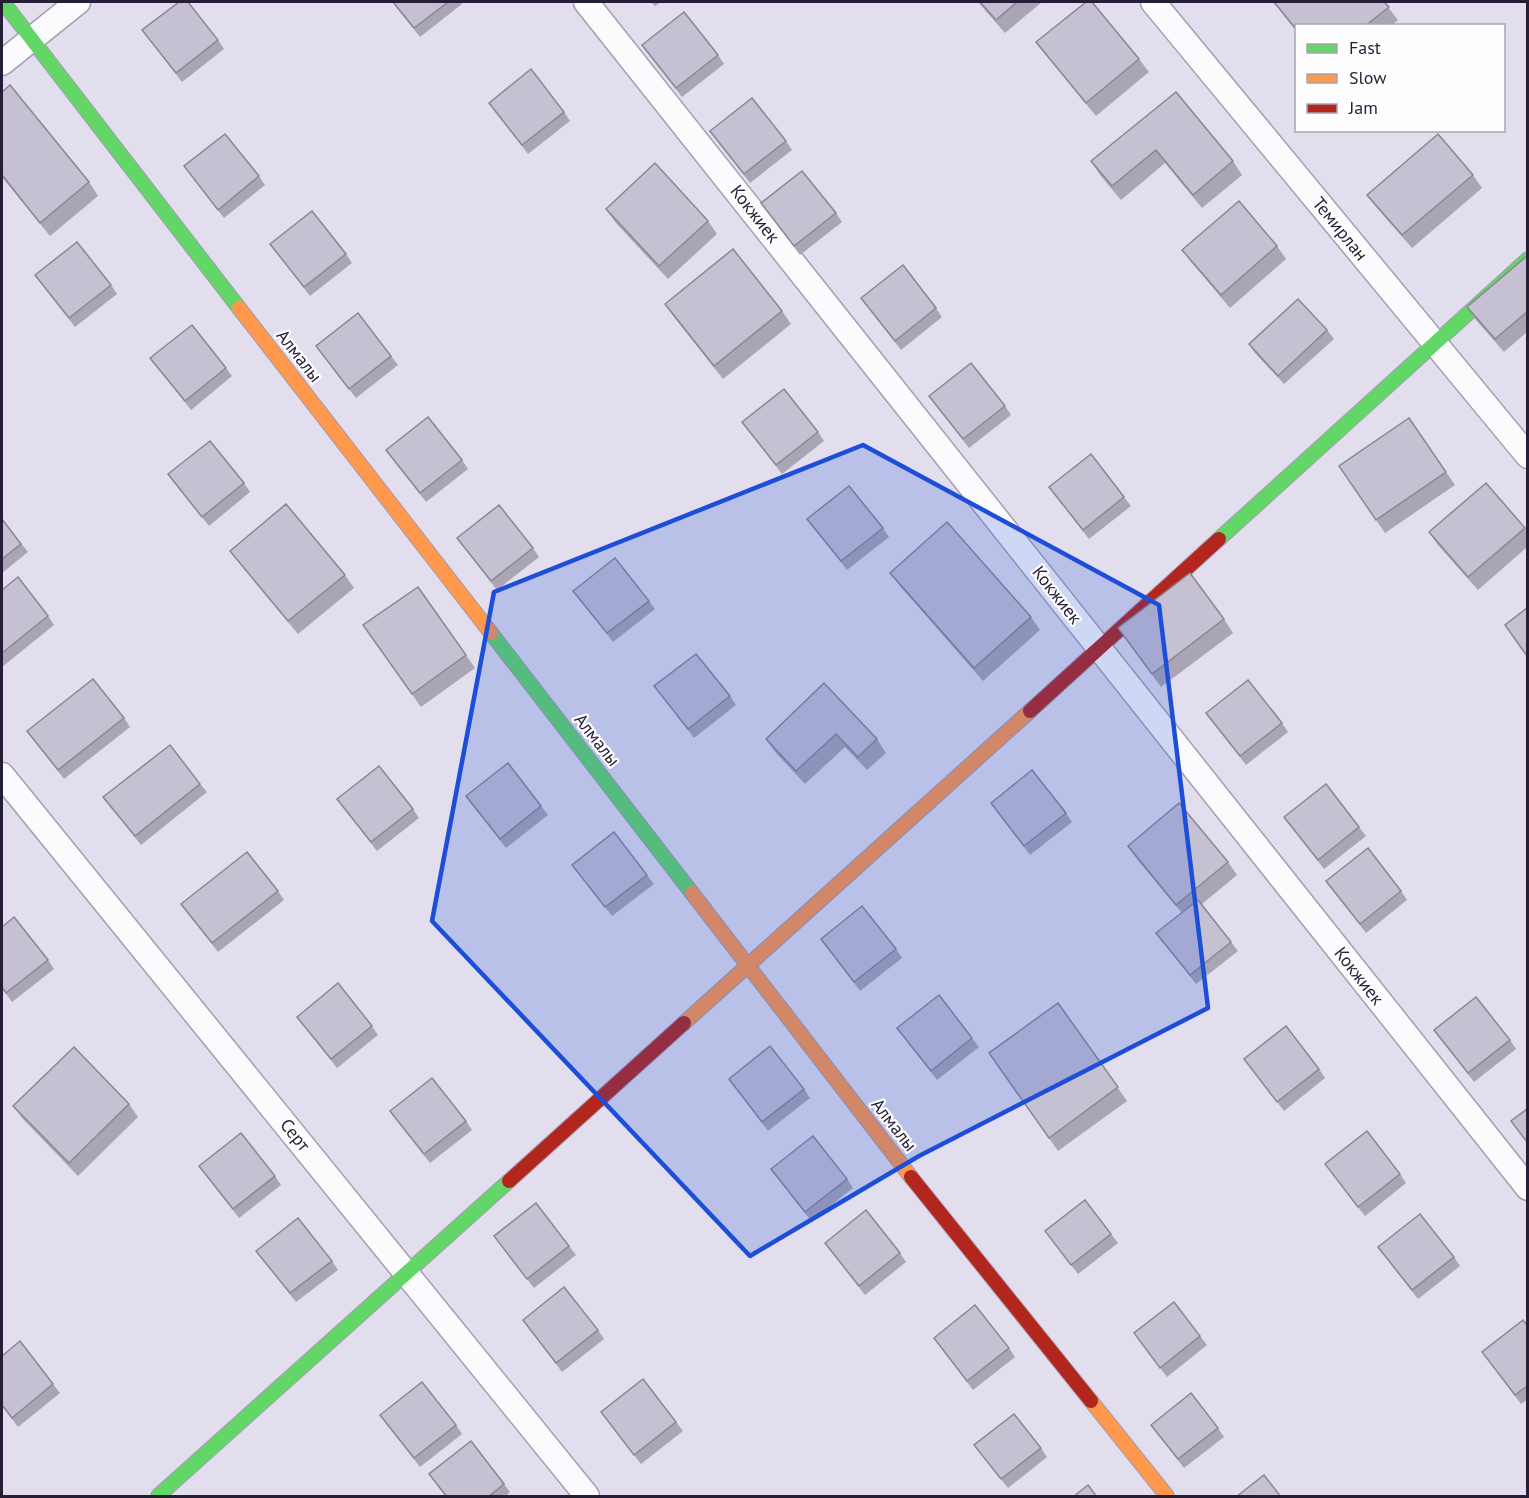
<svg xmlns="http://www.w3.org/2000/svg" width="1529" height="1498" viewBox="0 0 1529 1498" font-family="'PT Sans',sans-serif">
	<rect width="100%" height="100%" fill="#e2deee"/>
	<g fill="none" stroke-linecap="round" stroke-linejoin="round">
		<defs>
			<g id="street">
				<polyline points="586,2 1528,1188"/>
				<polyline points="1153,2 1528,456"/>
				<polyline points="2,63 78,2"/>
				<polyline points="2,775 587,1496"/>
			</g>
			<g id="fast">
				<polyline points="3,2 239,308"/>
				<polyline points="1219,539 1528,259"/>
				<polyline points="491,633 692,893"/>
				<polyline points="158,1496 509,1181"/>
			</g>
			<g id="slow">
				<polyline points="239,308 491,633"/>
				<polyline points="692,893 911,1177"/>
				<polyline points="684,1023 1030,711"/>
				<polyline points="1091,1401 1167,1496"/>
			</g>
			<g id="jam">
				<polyline points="1030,711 1219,539"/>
				<polyline points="911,1177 1091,1401"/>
				<polyline points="509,1181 684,1023"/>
			</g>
		</defs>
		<use href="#street" stroke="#a39eb0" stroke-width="27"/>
		<use href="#fast" stroke="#a39eb0" stroke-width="16"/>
		<use href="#slow" stroke="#a39eb0" stroke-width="16"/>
		<use href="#jam" stroke="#a39eb0" stroke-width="16"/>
		<use href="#street" stroke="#fbfafc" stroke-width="24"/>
		<use href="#fast" stroke="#63d668" stroke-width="14"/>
		<use href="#slow" stroke="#ff974d" stroke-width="14"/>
		<use href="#jam" stroke="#b3261e" stroke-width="14"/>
	</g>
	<g fill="#a9a5b5">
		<polygon points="392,2 460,2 462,4 420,37"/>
		<polygon points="651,2 661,2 655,6"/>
		<polygon points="978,2 1042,2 1005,33"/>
		<polygon points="1273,2 1384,2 1398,20 1391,26 1296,26 1296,31"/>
		<polygon points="142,30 218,40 224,49 182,82"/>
		<polygon points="1036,42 1139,59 1149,72 1096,116 1046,55"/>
		<polygon points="642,45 718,55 724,64 682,97"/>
		<polygon points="2,92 89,182 98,196 50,236 2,177"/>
		<polygon points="1176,92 1233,161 1242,175 1202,208 1165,163 1121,200 1100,175 1091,161"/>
		<polygon points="489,103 564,112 570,121 528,154"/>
		<polygon points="710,131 786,141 792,150 750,183"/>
		<polygon points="184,166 259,176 265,185 224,218"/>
		<polygon points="1473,175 1482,188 1412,248 1377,208 1367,195"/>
		<polygon points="761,203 836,213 842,222 800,255"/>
		<polygon points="606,209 708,221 717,234 668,279 615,222"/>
		<polygon points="270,244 346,254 352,263 310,296"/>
		<polygon points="1277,246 1286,259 1230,308 1192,263 1182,250"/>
		<polygon points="1527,256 1527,332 1504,352 1476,320 1467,307"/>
		<polygon points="35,275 111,285 117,294 75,327"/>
		<polygon points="861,298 936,308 942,317 901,350"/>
		<polygon points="665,304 782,311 791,324 723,379 674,317"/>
		<polygon points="1327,330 1334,339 1284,384 1255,353 1249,344"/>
		<polygon points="316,346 391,356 398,365 356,398"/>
		<polygon points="150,358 226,368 232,376 191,410"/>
		<polygon points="929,396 1005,406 1011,415 969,448"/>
		<polygon points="1409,418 1455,485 1385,533 1339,466"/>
		<polygon points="742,422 818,432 824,441 782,474"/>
		<polygon points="386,450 462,460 468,469 426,502"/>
		<polygon points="168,474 244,483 250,492 209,526"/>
		<polygon points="1049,487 1124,497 1131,506 1089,539"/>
		<polygon points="2,519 28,552 2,573"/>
		<polygon points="807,519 883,528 889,537 847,570"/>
		<polygon points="1525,528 1527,532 1527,547 1478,590 1438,545 1429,532"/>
		<polygon points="457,538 533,548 539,557 497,590"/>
		<polygon points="230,551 345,575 354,588 298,634 240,564"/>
		<polygon points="890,573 1031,617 1040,630 983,681 900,586"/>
		<polygon points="418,587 475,668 421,707 363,625"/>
		<polygon points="2,590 48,616 54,625 2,667"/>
		<polygon points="573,591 649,601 655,609 613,642"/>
		<polygon points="1224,619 1233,633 1161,687 1118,628"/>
		<polygon points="824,683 877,739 886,753 867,770 845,747 805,784 775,752 766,739"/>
		<polygon points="654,686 730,696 736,705 694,738"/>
		<polygon points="1206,713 1282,723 1288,732 1246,765"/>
		<polygon points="124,718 130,727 64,779 27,731"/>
		<polygon points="200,784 207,792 141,845 103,797"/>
		<polygon points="466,796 541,806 548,815 506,848"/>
		<polygon points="337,799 413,809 419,818 377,851"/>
		<polygon points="991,803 1066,813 1072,822 1030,855"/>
		<polygon points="1284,817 1359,827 1366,836 1324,869"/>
		<polygon points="1128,846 1228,862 1237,875 1202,904 1238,951 1196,984 1156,933 1182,913 1137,859"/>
		<polygon points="572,865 647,875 654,884 612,916"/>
		<polygon points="1326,881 1401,891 1407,900 1366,933"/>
		<polygon points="278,891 284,900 218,952 181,904"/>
		<polygon points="2,927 48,960 54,969 12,1002 2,988"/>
		<polygon points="821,939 896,949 902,958 860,991"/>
		<polygon points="1058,1003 1127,1101 1058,1151 989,1053"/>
		<polygon points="297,1017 372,1026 378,1035 337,1068"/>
		<polygon points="897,1028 972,1038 979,1047 937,1080"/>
		<polygon points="1434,1030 1510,1040 1516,1049 1474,1082"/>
		<polygon points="1244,1059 1319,1069 1325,1078 1284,1111"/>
		<polygon points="729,1079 804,1089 810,1098 768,1131"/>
		<polygon points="129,1104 138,1117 78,1176 23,1119 13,1106"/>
		<polygon points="390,1111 466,1121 472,1130 430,1163"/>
		<polygon points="1325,1164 1400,1174 1406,1183 1365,1216"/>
		<polygon points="199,1166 275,1176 281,1185 239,1218"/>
		<polygon points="771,1169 847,1179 853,1188 811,1221"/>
		<polygon points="1045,1231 1111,1234 1118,1243 1078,1274"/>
		<polygon points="494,1236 569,1246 576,1255 534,1288"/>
		<polygon points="825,1243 900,1253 906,1262 865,1295"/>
		<polygon points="1378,1247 1454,1257 1460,1266 1418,1299"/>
		<polygon points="256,1251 332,1261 338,1270 296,1302"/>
		<polygon points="523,1320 598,1330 604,1339 562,1372"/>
		<polygon points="1527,1325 1527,1400 1521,1404 1482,1352"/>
		<polygon points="1134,1333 1200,1336 1207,1345 1167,1377"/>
		<polygon points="934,1338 1009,1348 1015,1357 973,1390"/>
		<polygon points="2,1356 53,1384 60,1393 18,1427 2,1405"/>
		<polygon points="601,1412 676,1422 683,1431 641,1464"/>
		<polygon points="380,1415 456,1425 462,1434 420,1467"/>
		<polygon points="1151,1425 1218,1428 1224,1437 1184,1468"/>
		<polygon points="974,1445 1041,1448 1047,1457 1008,1488"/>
		<polygon points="429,1474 504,1484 510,1492 505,1497 446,1497"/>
	</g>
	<g fill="#c5c0d2" stroke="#8a8693" stroke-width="1.5">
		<polygon points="179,2 188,2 218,40 176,73 142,30"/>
		<polygon points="393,2 448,2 414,28"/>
		<polygon points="980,2 1017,2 996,20"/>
		<polygon points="1086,2 1092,2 1139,59 1086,103 1036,42"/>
		<polygon points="1274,2 1384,2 1389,7 1365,26 1296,26 1296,29"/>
		<polygon points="684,12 718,55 676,88 642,45"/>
		<polygon points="531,69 564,112 522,145 489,103"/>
		<polygon points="10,85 89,182 40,223 2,175 2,92"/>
		<polygon points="1176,92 1233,161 1193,195 1156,150 1112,186 1091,161"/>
		<polygon points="752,98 786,141 744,174 710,131"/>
		<polygon points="225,134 259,176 218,210 184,166"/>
		<polygon points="1438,134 1473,175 1402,235 1367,195"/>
		<polygon points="655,163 708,221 659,266 606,209"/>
		<polygon points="802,171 836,213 794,246 761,203"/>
		<polygon points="1239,201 1277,246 1221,295 1182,250"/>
		<polygon points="312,211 346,254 304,287 270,244"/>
		<polygon points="77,242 111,285 69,318 35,275"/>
		<polygon points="733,249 782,311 714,366 665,304"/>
		<polygon points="1527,256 1527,312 1495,339 1467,307"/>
		<polygon points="903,265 936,308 895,341 861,298"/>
		<polygon points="1298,299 1327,330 1278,376 1249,344"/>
		<polygon points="358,313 391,356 349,389 316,346"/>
		<polygon points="192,325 226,368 185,401 150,358"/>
		<polygon points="971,363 1005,406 963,439 929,396"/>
		<polygon points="784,389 818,432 776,465 742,422"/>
		<polygon points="428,417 462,460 420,493 386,450"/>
		<polygon points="1409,418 1446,472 1376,520 1339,466"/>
		<polygon points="210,441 244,483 202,517 168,474"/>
		<polygon points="1091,454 1124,497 1083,530 1049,487"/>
		<polygon points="1486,483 1525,528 1468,577 1429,532"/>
		<polygon points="849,486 883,528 841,561 807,519"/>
		<polygon points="286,504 345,575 288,621 230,551"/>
		<polygon points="499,505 533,548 491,581 457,538"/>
		<polygon points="2,519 21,544 2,559"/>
		<polygon points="947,522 1031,617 974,668 890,573"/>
		<polygon points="615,558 649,601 607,633 573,591"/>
		<polygon points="1190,573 1224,619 1152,674 1118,628"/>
		<polygon points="18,577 48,616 2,653 2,590"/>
		<polygon points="418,587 466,655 412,694 363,625"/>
		<polygon points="1527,608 1527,656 1505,625"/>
		<polygon points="696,654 730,696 688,729 654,686"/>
		<polygon points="93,679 124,718 58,770 27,731"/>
		<polygon points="1248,680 1282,723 1240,756 1206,713"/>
		<polygon points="824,683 877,739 858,757 836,734 796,771 766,739"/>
		<polygon points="170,745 200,784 135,836 103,797"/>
		<polygon points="508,763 541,806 500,839 466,796"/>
		<polygon points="379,766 413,809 371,842 337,799"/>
		<polygon points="1032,770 1066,813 1024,846 991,803"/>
		<polygon points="1326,784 1359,827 1318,860 1284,817"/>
		<polygon points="1179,803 1228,862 1176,905 1128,846"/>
		<polygon points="614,832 647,875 605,907 572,865"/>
		<polygon points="1368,848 1401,891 1360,924 1326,881"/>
		<polygon points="247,852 278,891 212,943 181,904"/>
		<polygon points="1198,900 1231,942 1190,975 1156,933"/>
		<polygon points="862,906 896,949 854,982 821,939"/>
		<polygon points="14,917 48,960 6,993 2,987 2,927"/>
		<polygon points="338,983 372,1026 331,1059 297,1017"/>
		<polygon points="939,995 972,1038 931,1071 897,1028"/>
		<polygon points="1476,997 1510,1040 1468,1073 1434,1030"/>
		<polygon points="1058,1003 1118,1087 1049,1138 989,1053"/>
		<polygon points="1286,1026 1319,1069 1277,1102 1244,1059"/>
		<polygon points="770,1046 804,1089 762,1122 729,1079"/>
		<polygon points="74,1047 129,1104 69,1163 13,1106"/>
		<polygon points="432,1078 466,1121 424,1154 390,1111"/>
		<polygon points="1527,1109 1527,1142 1511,1121"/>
		<polygon points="1367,1131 1400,1174 1358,1207 1325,1164"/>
		<polygon points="241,1133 275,1176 233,1209 199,1166"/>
		<polygon points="813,1136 847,1179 805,1212 771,1169"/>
		<polygon points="1085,1200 1111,1234 1071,1265 1045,1231"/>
		<polygon points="536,1203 569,1246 527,1279 494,1236"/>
		<polygon points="866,1210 900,1253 859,1286 825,1243"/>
		<polygon points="1420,1214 1454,1257 1412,1290 1378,1247"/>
		<polygon points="298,1218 332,1261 290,1293 256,1251"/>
		<polygon points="564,1287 598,1330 556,1363 523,1320"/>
		<polygon points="1174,1302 1200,1336 1160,1368 1134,1333"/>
		<polygon points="975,1305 1009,1348 967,1381 934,1338"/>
		<polygon points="1523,1320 1527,1325 1527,1386 1515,1395 1482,1352"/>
		<polygon points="20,1341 53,1384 12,1418 2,1405 2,1356"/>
		<polygon points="643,1379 676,1422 634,1455 601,1412"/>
		<polygon points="422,1382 456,1425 414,1458 380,1415"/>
		<polygon points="1191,1393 1218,1428 1178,1459 1151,1425"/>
		<polygon points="1014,1414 1041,1448 1001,1479 974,1445"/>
		<polygon points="471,1441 504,1484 488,1497 447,1497 429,1474"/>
		<polygon points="1264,1475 1281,1497 1236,1497"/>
		<polygon points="1088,1485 1097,1497 1073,1497"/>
	</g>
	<path fill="#1d4ed8" fill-opacity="0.2" stroke="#1d4ed8" stroke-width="4.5" stroke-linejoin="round" d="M863 445 1159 605 1208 1008 919 1156 750 1256 432 921 494 592Z"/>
	<g text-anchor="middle" stroke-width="4.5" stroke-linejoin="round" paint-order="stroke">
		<g font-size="18" fill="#261e37" stroke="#fefefe">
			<text transform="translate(755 214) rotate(52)" y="6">Кокжиек</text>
			<text transform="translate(1340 229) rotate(51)" y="6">Темирлан</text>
			<text transform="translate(299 356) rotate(52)" y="6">Алмалы</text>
			<text transform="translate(1057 595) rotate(52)" y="6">Кокжиек</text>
			<text transform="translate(597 740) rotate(52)" y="6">Алмалы</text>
			<text transform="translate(1359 976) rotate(52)" y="6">Кокжиек</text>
			<text transform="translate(894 1125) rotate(52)" y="6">Алмалы</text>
			<text transform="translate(295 1135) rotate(51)" y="6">Серт</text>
		</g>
	</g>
	<rect width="1529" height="1498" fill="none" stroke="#261e37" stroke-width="6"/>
	<rect x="1295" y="24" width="210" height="108" fill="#fefefe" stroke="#a8a4ae" stroke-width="1.5"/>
	<rect x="1307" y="44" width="30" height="9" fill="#63d668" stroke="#a8a4ae" stroke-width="1.5"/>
	<text x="1349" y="54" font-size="18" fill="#261e37">Fast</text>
	<rect x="1307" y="74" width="30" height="9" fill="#ff974d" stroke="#a8a4ae" stroke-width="1.5"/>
	<text x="1349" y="84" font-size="18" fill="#261e37">Slow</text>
	<rect x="1307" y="104" width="30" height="9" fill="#b3261e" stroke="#a8a4ae" stroke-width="1.5"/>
	<text x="1349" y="114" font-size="18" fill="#261e37">Jam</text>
</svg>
